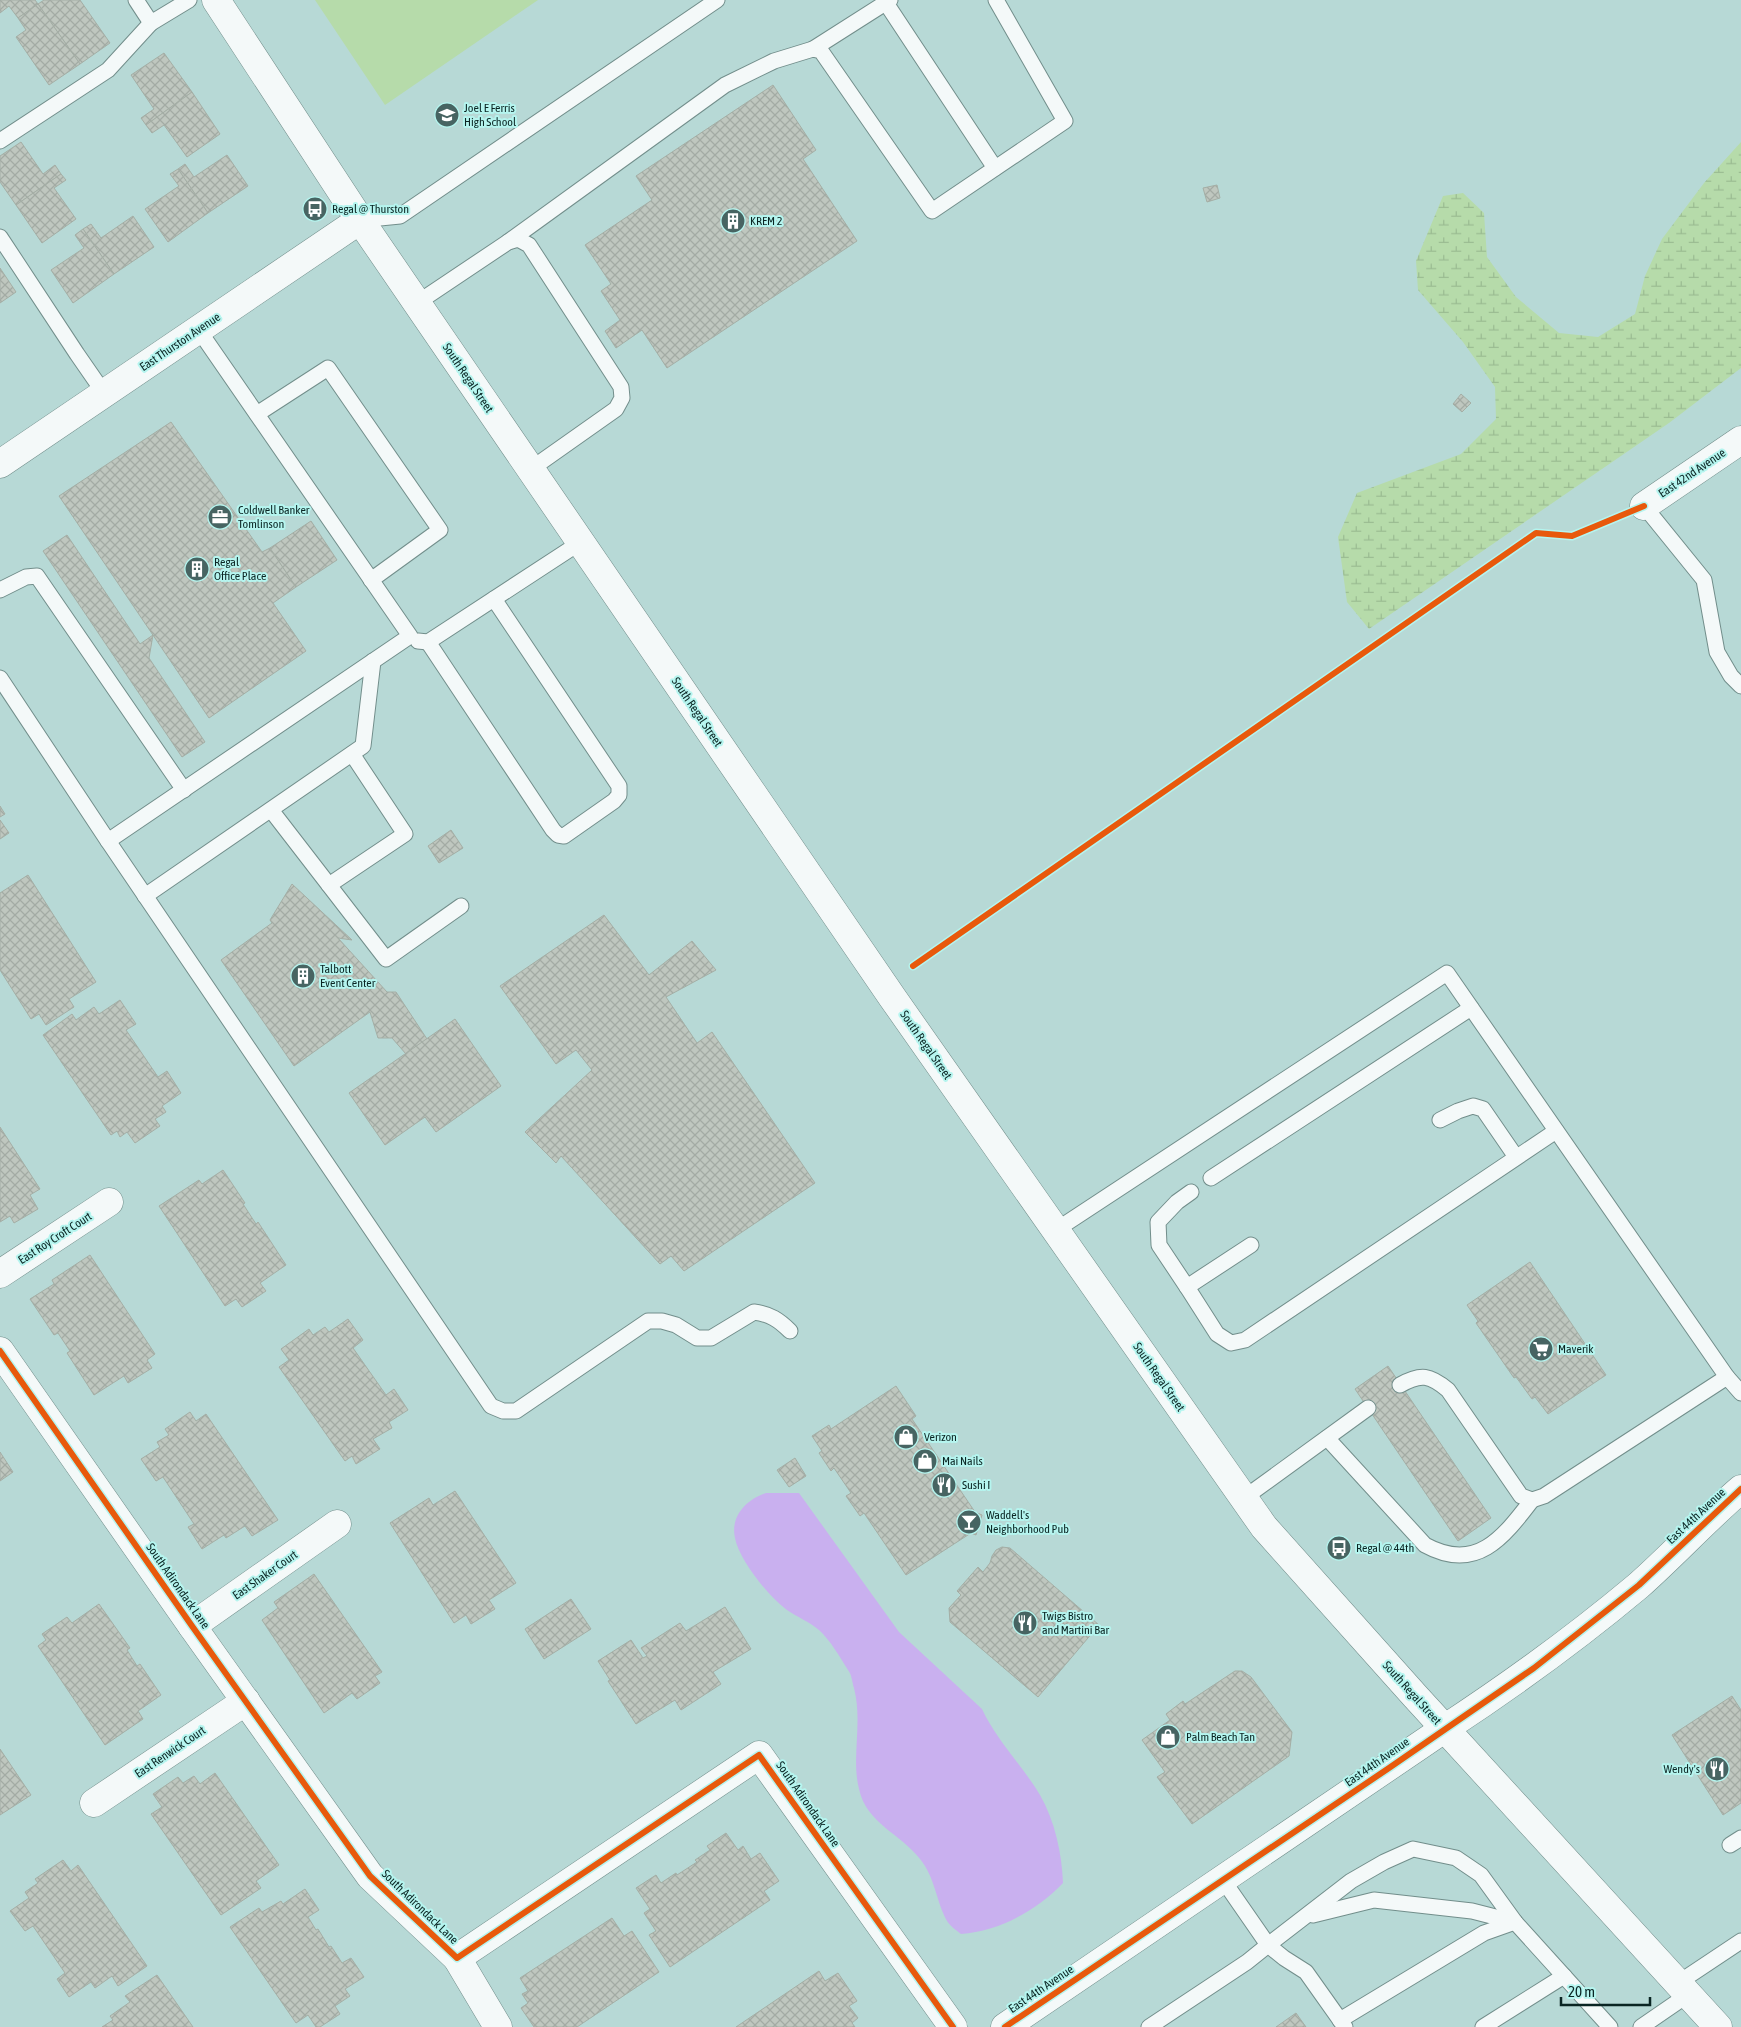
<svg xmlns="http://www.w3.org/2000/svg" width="1741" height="2027" viewBox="0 0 1741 2027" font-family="'Asap Condensed',sans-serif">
	<defs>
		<pattern id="wetland-marsh" width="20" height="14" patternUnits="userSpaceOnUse" patternTransform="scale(1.25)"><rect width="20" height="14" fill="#b6dbaa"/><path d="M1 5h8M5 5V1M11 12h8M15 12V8" fill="none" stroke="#9bbc92"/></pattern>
		<pattern id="building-cross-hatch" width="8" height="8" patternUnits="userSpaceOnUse" patternTransform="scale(1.25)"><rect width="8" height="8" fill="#bfc7bf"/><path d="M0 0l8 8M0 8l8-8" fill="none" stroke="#a3aba4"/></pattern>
	</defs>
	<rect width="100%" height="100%" fill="#b7d9d6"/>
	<polygon fill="#b6dbaa" points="315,0 538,0 385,105"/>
	<polygon fill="url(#wetland-marsh)" points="1741,142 1741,368 1669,423 1369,629 1347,602 1338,537 1357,493 1461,454 1496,419 1495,387 1463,342 1418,290 1416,261 1443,196 1463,193 1484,213 1487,257 1516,297 1559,333 1598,337 1635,314 1645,276 1662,239 1704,183"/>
	<path fill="#c9b0ef" d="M766 1493H799L899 1632 982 1709C997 1741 1022 1765 1040 1795 1055 1821 1062 1854 1063 1883 1036 1911 999 1931 961 1934 956 1930 950 1926 947 1921 936 1901 935 1877 920 1859 901 1834 866 1823 859 1789 851 1757 863 1723 854 1688 852 1682 852 1675 848 1670 840 1657 830 1640 819 1630 810 1622 797 1617 787 1610 769 1597 739 1560 735 1538 730 1516 747 1499 766 1493Z"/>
	<g fill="url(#building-cross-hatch)" stroke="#a4aea5">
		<polygon points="0,0 35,0 38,4 18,18 9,6 0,13"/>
		<polygon points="44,0 80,0 110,43 80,64 38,4"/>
		<polygon points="38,4 80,64 49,85 16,37 26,30 18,18"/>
		<polygon points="164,53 192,92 146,125 141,118 154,109 131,75"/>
		<polygon points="773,85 816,150 803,159 857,241 667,368 642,330 616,348 605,331 620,320 601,291 611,284 585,245 652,200 636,176"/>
		<polygon points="192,92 220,134 187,157 164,125 152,133 146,125"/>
		<polygon points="21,142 43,174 55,165 61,174 16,205 0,182 0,156"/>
		<polygon points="227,155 248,186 208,213 178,169 185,164 194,177"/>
		<polygon points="178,169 208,213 168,242 145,209 179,186 170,174"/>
		<polygon points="61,174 66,180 54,188 76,219 42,243 16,205"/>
		<polygon points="1217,185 1220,198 1207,202 1203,188"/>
		<polygon points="133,216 154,247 114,274 83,229 91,224 101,238"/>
		<polygon points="83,229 114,274 73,303 51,270 84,248 75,235"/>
		<polygon points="0,268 16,292 0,303"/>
		<polygon points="1461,394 1471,403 1462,412 1453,404"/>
		<polygon points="171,422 262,552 270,548 296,587 273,603 306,651 209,718 59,496"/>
		<polygon points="311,521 337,560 296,587 270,548"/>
		<polygon points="67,535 140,644 153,635 149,658 205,742 182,757 43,551"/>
		<polygon points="0,806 5,814 0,817"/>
		<polygon points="0,820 9,833 0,839"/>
		<polygon points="451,830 463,848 439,863 428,846"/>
		<polygon points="28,875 96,982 69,999 74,1007 46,1025 39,1014 31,1019 0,970 0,893"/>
		<polygon points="292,884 352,940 338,938 387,992 396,992 427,1039 406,1054 392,1038 378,1038 370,1012 294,1066 221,960 272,923 270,920"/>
		<polygon points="604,915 649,975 692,941 716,970 666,997 697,1043 712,1032 815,1183 684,1271 671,1256 660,1264 561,1156 556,1163 525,1132 592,1070 576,1050 556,1064 500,986"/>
		<polygon points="120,1000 136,1024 126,1030 158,1077 167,1071 181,1093 162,1106 166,1112 155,1119 160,1126 135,1143 127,1132 120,1137 117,1131 111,1135 43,1035 72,1014 76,1020 94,1007 99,1014"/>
		<polygon points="455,1019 501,1086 436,1132 425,1117 385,1145 349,1093"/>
		<polygon points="0,1127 40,1189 30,1195 38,1209 14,1223 10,1216 0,1222"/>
		<polygon points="223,1170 245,1203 243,1204 256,1224 258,1222 286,1265 260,1283 266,1291 242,1307 236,1299 225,1306 159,1206 199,1180 202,1184"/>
		<polygon points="90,1255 155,1354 147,1360 152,1368 128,1383 124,1376 94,1395 67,1353 70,1351 58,1333 54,1335 30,1299 54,1284 52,1280"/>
		<polygon points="1530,1262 1606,1375 1548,1414 1535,1397 1532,1399 1516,1377 1514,1378 1476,1323 1478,1321 1467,1305"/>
		<polygon points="348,1319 363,1340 353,1348 386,1395 394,1389 408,1410 389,1422 392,1428 373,1439 380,1449 356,1464 352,1456 345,1461 279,1367 289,1360 281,1349 309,1329 313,1335 325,1327 329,1332"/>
		<polygon points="1388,1366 1491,1518 1458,1541 1355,1389"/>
		<polygon points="896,1386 916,1416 912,1419 975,1512 982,1515 976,1535 971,1533 906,1575 864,1513 860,1516 846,1496 851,1493 834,1468 831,1471 819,1453 822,1451 812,1436 829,1425 831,1429"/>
		<polygon points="190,1412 196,1421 206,1414 278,1520 252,1536 245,1526 226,1538 224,1535 202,1549 188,1527 194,1524 163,1477 156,1481 141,1459 160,1447 157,1442 169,1435 165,1429"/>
		<polygon points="0,1452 13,1472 0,1481"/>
		<polygon points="795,1458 806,1476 789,1487 777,1470"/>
		<polygon points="455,1491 516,1583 489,1600 495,1609 471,1624 466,1615 454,1623 390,1523 429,1498 433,1505"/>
		<polygon points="1002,1547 1010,1548 1099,1625 1038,1697 950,1622 949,1608 961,1595 957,1591 978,1567 983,1572 990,1563 992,1556 996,1550"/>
		<polygon points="314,1574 382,1672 375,1676 380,1683 357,1699 352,1693 324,1713 262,1620 278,1608 274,1602"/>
		<polygon points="571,1599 591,1629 544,1659 525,1629"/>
		<polygon points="99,1604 130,1648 127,1650 137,1666 140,1664 161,1695 138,1711 143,1719 105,1745 38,1646 46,1640 42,1634 67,1617 72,1623"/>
		<polygon points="725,1607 751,1649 713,1672 721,1684 681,1710 675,1700 636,1724 608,1681 610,1680 598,1661 631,1640 643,1658 647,1656 641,1648 680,1623 686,1631"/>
		<polygon points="1235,1671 1242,1671 1251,1677 1292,1732 1289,1756 1192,1824 1157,1777 1165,1772 1142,1740 1170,1720 1166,1714 1183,1701 1185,1704"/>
		<polygon points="1732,1696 1741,1710 1741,1803 1723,1815 1672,1735"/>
		<polygon points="0,1749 31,1795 0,1815"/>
		<polygon points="215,1773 279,1865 256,1881 261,1888 221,1915 151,1814 162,1807 153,1794 178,1777 183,1783 194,1776 200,1784"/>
		<polygon points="726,1833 738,1850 743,1846 751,1859 760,1853 779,1881 764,1891 770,1900 670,1967 649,1935 656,1931 644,1913 650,1909 636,1888 656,1875 661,1883 676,1873 677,1875 697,1862 695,1860 710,1850 707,1846"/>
		<polygon points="63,1860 71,1871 78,1865 147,1966 118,1986 112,1976 95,1988 91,1982 69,1997 57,1979 65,1973 33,1926 25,1931 10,1911 29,1898 25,1892 38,1883 35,1879"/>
		<polygon points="305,1889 319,1910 308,1917 316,1930 318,1929 329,1947 331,1946 342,1963 351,1958 364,1977 345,1989 350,1996 335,2006 340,2014 320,2027 316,2027 308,2015 296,2023 230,1927 259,1908 262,1912 281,1901 283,1904"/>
		<polygon points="612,1918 624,1936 632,1931 659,1972 577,2027 534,2027 521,2008 528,2003 522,1994 528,1991 520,1978"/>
		<polygon points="819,1971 825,1981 838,1973 857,2001 849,2006 858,2018 852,2023 855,2027 736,2027"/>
		<polygon points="157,1975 193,2027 102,2027 113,2020 110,2016 130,2002 125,1996"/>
		<polygon points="1296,2013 1306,2027 1276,2027"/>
	</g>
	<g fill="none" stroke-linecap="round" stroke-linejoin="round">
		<defs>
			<g id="service">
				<polyline points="136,0 151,23 189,0"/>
				<polyline points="886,3 995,168"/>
				<polyline points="813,49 890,0"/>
				<polyline points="0,141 108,70 151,23"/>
				<polyline points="360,220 400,216 717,0"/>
				<polyline points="0,237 77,354 104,393"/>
				<polyline points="508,242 725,85 774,61 813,49 821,51 932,211 1065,121 996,0"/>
				<polyline points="417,303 508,242 518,239 529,245 621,387 622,398 616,409 531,469"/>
				<polyline points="257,414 328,368 440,530 371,580"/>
				<polyline points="1644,506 1704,580 1717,652 1731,676 1741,686"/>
				<polyline points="0,590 26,577 37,576 184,790"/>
				<polyline points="418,641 428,642 581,542"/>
				<polyline points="428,642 553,830 558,835 564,836 614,801 619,795 619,786 494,599"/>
				<polyline points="0,678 108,841 410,636 198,329"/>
				<polyline points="271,810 386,959 461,906"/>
				<path d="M108 841 491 1406 503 1411H516L648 1321H662L676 1325 697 1338H711L754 1312C770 1314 779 1320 790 1331"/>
				<polyline points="329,885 405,834 352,754"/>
				<polyline points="145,896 363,746 373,661"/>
				<polyline points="1440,1120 1458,1111 1473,1106 1483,1109 1516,1157"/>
				<polyline points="1211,1178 1471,1008"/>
				<polyline points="1191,1192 1177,1202 1158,1222 1159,1245 1187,1287 1251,1245"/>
				<polyline points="1056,1230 1447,973 1727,1377"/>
				<polyline points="1187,1287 1217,1334 1231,1343 1245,1340 1556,1131"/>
				<path d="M1400 1385C1421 1373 1430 1375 1448 1390L1521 1496 1532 1500 1544 1496 1727 1377 1741 1393"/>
				<path d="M1327 1438 1425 1545C1476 1573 1503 1538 1532 1500"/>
				<polyline points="1244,1498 1368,1408"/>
				<polyline points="1730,1845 1741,1838"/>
				<polyline points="1223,1880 1268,1945 1351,1881 1384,1862 1413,1849 1456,1858 1481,1875 1515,1922 1610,2027"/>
				<polyline points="1313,1915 1374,1900 1472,1911 1515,1922"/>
				<polyline points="1678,1983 1741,1941"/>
				<polyline points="1340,2020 1484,1933 1515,1922"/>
				<polyline points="1149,2027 1247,1962 1268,1945 1284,1958 1306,1972 1345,2027"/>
				<polyline points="1483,2027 1564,1976"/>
				<polyline points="1641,2027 1689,1994"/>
			</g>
			<g id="minor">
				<polyline points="1644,506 1741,440"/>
				<polyline points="0,1274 109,1202"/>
				<polyline points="0,1351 192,1626 370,1876 457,1958 759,1755 953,2027"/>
				<polyline points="192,1626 337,1524"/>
				<polyline points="94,1803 246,1701"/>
				<polyline points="457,1958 498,2027"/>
				<polyline points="1005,2027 1444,1729"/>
			</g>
			<g id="tertiary">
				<polyline points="0,464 360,220"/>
				<path d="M1444 1729C1511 1685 1576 1638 1638 1586 1673 1555 1705 1520 1741 1489"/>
			</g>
			<polyline id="secondary" points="216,0 360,220 892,997 1264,1527 1415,1696 1718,2027"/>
		</defs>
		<use href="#service" stroke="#728e8b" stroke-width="17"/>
		<use href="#minor" stroke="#728e8b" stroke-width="29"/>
		<use href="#tertiary" stroke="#728e8b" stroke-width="29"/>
		<use href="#secondary" stroke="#728e8b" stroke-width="29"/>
		<use href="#service" stroke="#f4f9f9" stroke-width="15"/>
		<use href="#minor" stroke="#f4f9f9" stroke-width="28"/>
		<use href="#tertiary" stroke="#f4f9f9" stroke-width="28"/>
		<use href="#secondary" stroke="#f4f9f9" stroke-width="28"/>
		<defs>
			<g id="cycleway">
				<polyline points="913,966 1536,533 1572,536 1644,506"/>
				<polyline points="0,1351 192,1626 370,1876 457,1958 759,1755 953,2027"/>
				<polyline points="1005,2027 1389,1768 1534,1668 1639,1585 1741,1489"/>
			</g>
		</defs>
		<use href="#cycleway" stroke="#b5f5ef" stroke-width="9"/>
		<use href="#cycleway" stroke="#e8590c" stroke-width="6"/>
	</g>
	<defs>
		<symbol id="school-disc" viewBox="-11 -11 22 22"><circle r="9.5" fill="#476462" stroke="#b5f5ef"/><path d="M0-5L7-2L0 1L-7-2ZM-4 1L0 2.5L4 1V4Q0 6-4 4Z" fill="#fff"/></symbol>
		<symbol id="bus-disc" viewBox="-11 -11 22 22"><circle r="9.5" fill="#476462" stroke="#b5f5ef"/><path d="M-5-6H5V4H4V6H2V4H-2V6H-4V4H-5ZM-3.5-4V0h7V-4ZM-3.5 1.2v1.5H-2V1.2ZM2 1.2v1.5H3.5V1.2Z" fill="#fff"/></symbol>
		<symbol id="building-disc" viewBox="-11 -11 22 22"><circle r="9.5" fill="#476462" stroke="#b5f5ef"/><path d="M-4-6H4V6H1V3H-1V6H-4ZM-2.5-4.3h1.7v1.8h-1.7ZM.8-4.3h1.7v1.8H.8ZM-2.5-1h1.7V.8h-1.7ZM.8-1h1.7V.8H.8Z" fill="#fff"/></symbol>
		<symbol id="office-disc" viewBox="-11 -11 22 22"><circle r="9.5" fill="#476462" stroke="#b5f5ef"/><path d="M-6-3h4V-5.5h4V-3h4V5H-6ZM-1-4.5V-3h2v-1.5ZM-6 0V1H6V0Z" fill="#fff"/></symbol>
		<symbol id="supermarket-disc" viewBox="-11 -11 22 22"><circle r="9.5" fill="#476462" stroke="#b5f5ef"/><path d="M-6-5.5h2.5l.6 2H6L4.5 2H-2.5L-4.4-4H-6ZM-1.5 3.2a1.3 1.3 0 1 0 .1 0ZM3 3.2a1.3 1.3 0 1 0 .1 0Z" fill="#fff"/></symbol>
		<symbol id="shop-disc" viewBox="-11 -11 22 22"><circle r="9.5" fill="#476462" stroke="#b5f5ef"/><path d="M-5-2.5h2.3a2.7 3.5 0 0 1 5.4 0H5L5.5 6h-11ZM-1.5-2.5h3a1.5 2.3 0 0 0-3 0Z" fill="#fff"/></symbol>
		<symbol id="restaurant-disc" viewBox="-11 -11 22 22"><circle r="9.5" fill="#476462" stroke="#b5f5ef"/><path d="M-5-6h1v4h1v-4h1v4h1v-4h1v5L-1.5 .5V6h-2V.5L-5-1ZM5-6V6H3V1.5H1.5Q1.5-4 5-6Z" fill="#fff"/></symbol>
		<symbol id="bar-disc" viewBox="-11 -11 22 22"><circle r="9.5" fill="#476462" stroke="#b5f5ef"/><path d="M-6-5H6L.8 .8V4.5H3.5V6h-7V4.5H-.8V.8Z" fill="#fff"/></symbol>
	</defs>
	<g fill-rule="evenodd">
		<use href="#school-disc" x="433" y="101" width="28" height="28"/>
		<use href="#bus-disc" x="301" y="195" width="28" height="28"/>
		<use href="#building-disc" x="719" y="207" width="28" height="28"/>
		<use href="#office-disc" x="206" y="503" width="28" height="28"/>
		<use href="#building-disc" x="183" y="555" width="28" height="28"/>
		<use href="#building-disc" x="289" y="962" width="28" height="28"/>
		<use href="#supermarket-disc" x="1527" y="1335" width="28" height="28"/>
		<use href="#shop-disc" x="892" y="1423" width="28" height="28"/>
		<use href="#shop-disc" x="911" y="1447" width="28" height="28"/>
		<use href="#restaurant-disc" x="930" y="1471" width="28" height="28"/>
		<use href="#bar-disc" x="955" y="1508" width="28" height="28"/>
		<use href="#bus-disc" x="1325" y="1534" width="28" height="28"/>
		<use href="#restaurant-disc" x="1011" y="1609" width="28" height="28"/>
		<use href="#shop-disc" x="1154" y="1723" width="28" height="28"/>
		<use href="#restaurant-disc" x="1703" y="1755" width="28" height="28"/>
	</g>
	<g text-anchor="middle" stroke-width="4" stroke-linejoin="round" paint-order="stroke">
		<g font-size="12" fill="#0a2523" stroke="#b5f5ef" text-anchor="start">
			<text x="464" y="112">Joel E Ferris<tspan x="464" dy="14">High School</tspan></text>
			<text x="332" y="213">Regal @ Thurston</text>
			<text x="750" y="225">KREM 2</text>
			<text x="238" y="514">Coldwell Banker<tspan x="238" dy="14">Tomlinson</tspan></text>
			<text x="214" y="566">Regal<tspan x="214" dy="14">Office Place</tspan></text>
			<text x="320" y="973">Talbott<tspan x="320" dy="14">Event Center</tspan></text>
			<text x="1558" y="1353">Maverik</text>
			<text x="924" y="1441">Verizon</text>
			<text x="942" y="1465">Mai Nails</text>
			<text x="962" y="1489">Sushi I</text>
			<text x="986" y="1519">Waddell's<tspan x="986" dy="14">Neighborhood Pub</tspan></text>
			<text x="1356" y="1552">Regal @ 44th</text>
			<text x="1042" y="1620">Twigs Bistro<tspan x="1042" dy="14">and Martini Bar</tspan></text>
			<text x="1186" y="1741">Palm Beach Tan</text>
			<text x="1700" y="1773" text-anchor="end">Wendy's</text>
		</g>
		<g font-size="12" fill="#0a2523" stroke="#b5f5ef">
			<text transform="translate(180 342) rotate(-34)" y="4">East Thurston Avenue</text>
			<text transform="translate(468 378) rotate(56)" y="4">South Regal Street</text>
			<text transform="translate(1692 473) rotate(-34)" y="4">East 42nd Avenue</text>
			<text transform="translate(697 712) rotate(56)" y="4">South Regal Street</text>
			<text transform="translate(926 1045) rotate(55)" y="4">South Regal Street</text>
			<text transform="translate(55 1238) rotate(-33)" y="4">East Roy Croft Court</text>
			<text transform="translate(1159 1377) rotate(55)" y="4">South Regal Street</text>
			<text transform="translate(1696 1516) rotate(-43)" y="4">East 44th Avenue</text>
			<text transform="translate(265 1575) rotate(-35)" y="4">East Shaker Court</text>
			<text transform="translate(178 1586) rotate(55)" y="4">South Adirondack Lane</text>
			<text transform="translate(1412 1693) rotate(48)" y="4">South Regal Street</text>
			<text transform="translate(170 1752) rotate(-34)" y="4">East Renwick Court</text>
			<text transform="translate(1377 1762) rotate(-35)" y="4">East 44th Avenue</text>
			<text transform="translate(808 1804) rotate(55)" y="4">South Adirondack Lane</text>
			<text transform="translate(420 1907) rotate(44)" y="4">South Adirondack Lane</text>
			<text transform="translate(1041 1989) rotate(-34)" y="4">East 44th Avenue</text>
		</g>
	</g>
	<path d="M1561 1997v8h89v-8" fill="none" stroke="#0a2523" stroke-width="2.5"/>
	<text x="1568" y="1997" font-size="15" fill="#0a2523" stroke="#b5f5ef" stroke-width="4" paint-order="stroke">20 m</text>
</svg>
